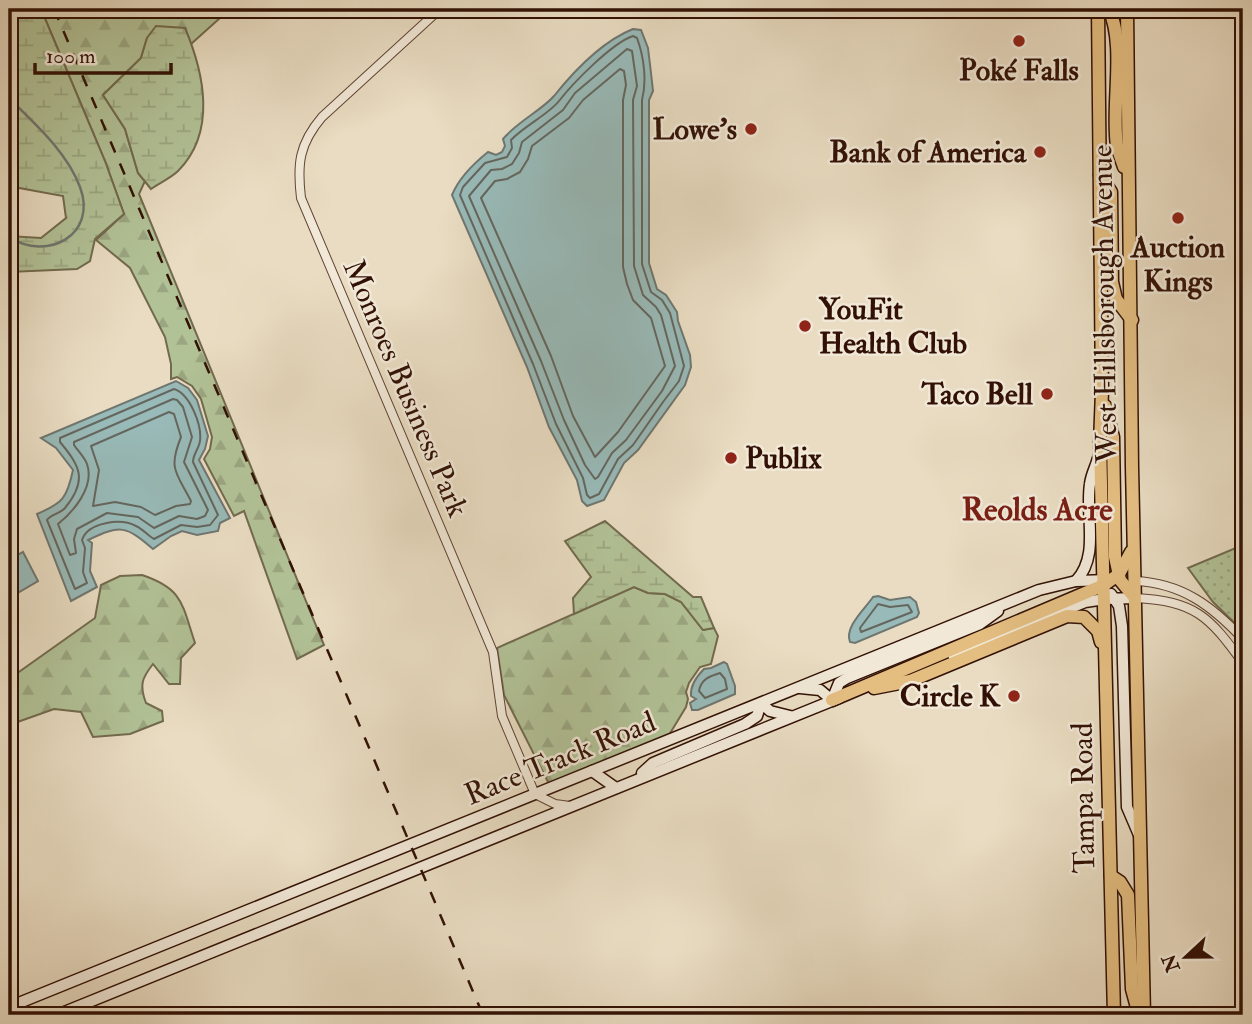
<svg xmlns="http://www.w3.org/2000/svg" width="1252" height="1024" viewBox="0 0 1252 1024" font-family="'IM FELL Double Pica',serif">
	<defs>
		<pattern id="green-dots" width="8" height="8" patternUnits="userSpaceOnUse" patternTransform="scale(1.75)"><rect width="8" height="8" fill="#b2c297"/><path d="M2 2h.1M6 6h.1" fill="none" stroke="#9aa681" stroke-width="1.8" stroke-linecap="round"/></pattern>
		<pattern id="forest-firs" width="22" height="20" patternUnits="userSpaceOnUse" patternTransform="scale(1.75)"><rect width="22" height="20" fill="#b2c297"/><path d="M5 1l3.5 6h-7zM16 11l3.5 6h-7z" fill="#9aa681"/></pattern>
		<pattern id="wetland-marsh" width="20" height="14" patternUnits="userSpaceOnUse" patternTransform="scale(1.75)"><rect width="20" height="14" fill="#b2c297"/><path d="M1 5h8M5 5V1M11 12h8M15 12V8" fill="none" stroke="#9aa681"/></pattern>
	</defs>
	<rect width="100%" height="100%" fill="#e9dcc2"/>
	<filter id="stains"><feTurbulence type="fractalNoise" baseFrequency=".00286" numOctaves="4"/><feColorMatrix values="0 0 0 0 .2 0 0 0 0 .09 0 0 0 0 .02 0 0 0 .5 -.17"/></filter>
	<radialGradient id="worn" r=".72"><stop offset=".6" stop-color="#630" stop-opacity="0"/><stop offset="1" stop-color="#630" stop-opacity=".3"/></radialGradient>
	<polygon fill="url(#green-dots)" stroke="#726a4e" stroke-width="2" points="1243,545 1243,631 1213,602 1188,568"/>
	<g fill="url(#forest-firs)" stroke="#726a4e" stroke-width="2">
		<polygon points="41,9 230,9 191,44 185,28 147,38 141,58 103,95 125,129 138,173 145,181 139,194 324,645 297,659 244,511 234,516 204,459 210,449 212,437 201,399 192,386 177,377 171,379 171,364 165,337 130,268 96,240 124,214 105,161"/>
		<path d="M142 575C184 589 182 605 195 643L181 658 180 684H169L153 664C142 678 139 685 146 703L162 711 163 721 130 734 93 737 81 712 54 709 9 725V679L95 618 101 585 120 576Z"/>
		<polygon points="634,587 648,593 665,594 681,602 703,630 714,628 718,636 711,664 700,667 689,683 686,692 688,699 686,707 669,735 549,784 504,695 497,648"/>
	</g>
	<g fill="url(#wetland-marsh)" stroke="#726a4e" stroke-width="2">
		<polygon points="9,9 41,9 105,161 124,214 95,239 90,261 77,269 9,272 9,236 41,238 66,218 63,196 14,187 9,178"/>
		<path d="M156 26 185 28C204 73 217 132 178 171 171 178 159 183 151 189L138 173 125 129 103 95 141 58 147 38Z"/>
		<polygon points="605,521 693,597 701,597 714,628 703,630 681,602 665,594 648,593 634,587 574,614 573,598 591,577 565,541"/>
	</g>
	<g fill="#98bab8" stroke="#6f7670" stroke-width="2">
		<path d="M633 29 641 30 648 48 651 73 653 91 649 100V263L657 289 666 295 677 312 678 321 690 355 691 367 685 385 638 450 624 463 604 500 587 506 582 501 577 480 549 427 527 367 452 195C459 178 473 164 488 152L496 155 502 152 505 146 503 139C517 122 542 110 554 96 574 71 603 41 633 29Z"/>
		<path d="M176 381 188 388 197 400 208 436 205 449 199 460 230 518 220 523 218 531 197 535 182 531 171 536 153 549C126 526 121 524 88 540L92 543 90 571 97 587 71 601 37 514C63 503 67 498 73 470L56 448 41 438Z"/>
		<polygon points="23,552 38,581 9,598 9,560"/>
		<path d="M878 596 890 600 910 597 916 602 919 613 917 617 855 643 850 642C844 627 865 609 873 597Z"/>
		<path d="M724 662 727 664 735 686V694L698 710H692L690 703 696 699 691 696C690 685 697 676 704 669L711 668Z"/>
	</g>
	<g fill="none" stroke-linecap="round" stroke-linejoin="round">
		<g stroke="#65665e" stroke-width="2">
			<path d="M633 36 637 38C644 57 647 81 642 100V264L651 292 662 300 670 313 684 366 679 381 663 402 633 445 618 459 599 494 590 498 587 495 583 478 556 424 533 364 460 195 463 187 485 163 507 157 512 148 511 140C524 126 549 114 559 101 573 83 612 43 633 36Z"/>
			<polygon points="627,49 632,51 637,86 633,100 634,266 643,295 656,307 661,315 675,366 662,391 626,440 612,453 598,477 595,479 585,465 564,420 541,361 469,196 491,170 502,169 512,164 519,153 522,142 563,110 575,93"/>
			<polygon points="620,69 624,71 626,85 623,100 623,267 627,284 633,300 651,318 665,366 618,432 595,457 573,416 551,356 481,198 495,181 507,179 520,172 528,159 532,146 569,118 583,100"/>
			<path d="M174 389C190 394 202 425 200 441 199 449 193 454 193 462L218 515 210 525 197 527 181 525 154 539C148 536 143 529 136 526 121 518 88 522 82 540L85 548 83 572 87 583 75 589 47 520C51 514 60 514 65 508 88 480 80 466 60 442V438Z"/>
			<path d="M173 399 177 400 183 407 192 437 184 462 208 510 205 516 197 519 179 516 154 528 138 517 107 513 77 529 74 539 76 553 70 555 58 524C73 512 95 487 87 464 85 458 78 451 74 445V442Z"/>
			<path d="M169 412 174 414 181 437C168 469 176 472 191 501L190 504 176 506 155 515 141 507 115 502 93 506 99 470 91 446Z"/>
			<polygon points="878,604 890,607 908,605 912,612 861,632 860,628"/>
			<path d="M720 673 725 679 727 689 705 698 699 691C701 679 710 676 720 673Z"/>
		</g>
		<path stroke="#6f7670" stroke-width="2.5" d="M9 98C35 124 67 152 80 187 98 235 47 262 9 237"/>
		<defs>
			<g id="street">
				<path d="M440 9 322 117C299 144 297 164 301 198L493 652 502 716 535 794 555 804 570 806"/>
				<path d="M1135 581C1182 583 1212 606 1243 639"/>
				<path d="M1135 598C1195 601 1209 616 1243 663"/>
			</g>
			<g id="secondary">
				<path d="M1076 581C1100 555 1085 517 1090 484 1091 475 1096 466 1098 458"/>
				<polyline points="1111,594 1119,606 1122,626 1127,807 1139,835"/>
				<polyline points="953,655 1085,602 1105,599 1135,598"/>
				<polyline points="800,688 820,690 832,700"/>
				<polyline points="832,700 839,683 847,678 980,624 998,611"/>
				<polyline points="592,771 616,788"/>
				<polyline points="642,773 653,763 745,724 757,716 761,703 770,711 790,716"/>
				<polyline points="9,1007 1039,590 1076,581 1111,580"/>
				<polyline points="57,1015 839,698"/>
			</g>
			<g id="primary">
				<polyline points="1098,9 1102,391 1100,443 1114,1015"/>
				<path d="M1109 9C1126 46 1111 106 1117 146 1119 153 1122 161 1124 167"/>
				<polyline points="1127,9 1132,467 1144,1015"/>
				<polyline points="1100,175 1111,192 1112,282 1116,299 1132,320"/>
				<polyline points="1105,406 1113,437 1115,557 1120,580 1135,598"/>
				<polyline points="874,688 910,681 1067,616 1084,617 1098,631 1101,642"/>
				<polyline points="832,700 1104,585 1119,574 1131,552"/>
				<polyline points="1111,876 1120,882 1128,895 1132,989 1139,1015"/>
			</g>
		</defs>
		<use href="#street" stroke="#604434" stroke-width="10"/>
		<use href="#secondary" stroke="#321105" stroke-width="13"/>
		<use href="#primary" stroke="#321105" stroke-width="15"/>
		<use href="#street" stroke="#f1e8d7" stroke-width="8"/>
		<use href="#secondary" stroke="#f1e8d7" stroke-width="10"/>
		<use href="#primary" stroke="#e4be81" stroke-width="12"/>
		<polyline stroke="#321105" stroke-width="2.5" stroke-dasharray="12 12" stroke-linecap="butt" points="54,9 483,1015"/>
	</g>
	<g fill="#8f2418" stroke="#f1e8d7" stroke-width="2.5">
		<circle cx="1019" cy="41" r="7"/>
		<circle cx="751" cy="129" r="7"/>
		<circle cx="1040" cy="152" r="7"/>
		<circle cx="1178" cy="218" r="7"/>
		<circle cx="805" cy="326" r="7"/>
		<circle cx="1047" cy="394" r="7"/>
		<circle cx="731" cy="458" r="7"/>
		<circle cx="1014" cy="696" r="7"/>
	</g>
	<g text-anchor="middle" stroke-width="5" stroke-linejoin="round" paint-order="stroke">
		<g font-size="30" font-weight="bold" fill="#321105" stroke="#f1e8d7" text-anchor="end">
			<text x="1019" y="80" text-anchor="middle">Poké Falls</text>
			<text x="737" y="139">Lowe's</text>
			<text x="1026" y="162">Bank of America</text>
			<text x="1178" y="257" text-anchor="middle">Auction<tspan x="1178" dy="34">Kings</tspan></text>
			<text x="819" y="319" text-anchor="start">YouFit<tspan x="819" dy="34">Health Club</tspan></text>
			<text x="1033" y="404">Taco Bell</text>
			<text x="745" y="468" text-anchor="start">Publix</text>
			<text x="1000" y="706">Circle K</text>
		</g>
		<g font-size="30" fill="#321105" stroke="#f1e8d7">
			<text transform="translate(1104 304) rotate(-91)" y="10">West Hillsborough Avenue</text>
			<text transform="translate(406 388) rotate(67)" y="10">Monroes Business Park</text>
			<text transform="translate(560 758) rotate(-22)" y="10">Race Track Road</text>
			<text transform="translate(1083 798) rotate(-91)" y="10">Tampa Road</text>
		</g>
		<g font-size="32" font-weight="bold" fill="#7a1f14" stroke="#f1e8d7">
			<text x="1037" y="520">Reolds Acre</text>
		</g>
	</g>
	<rect width="1252" height="1024" fill="none" stroke="#e9dcc2" stroke-width="35"/>
	<rect x="10" y="10" width="1231" height="1003" fill="none" stroke="#321105" stroke-width="3.5"/>
	<rect x="18" y="18" width="1217" height="989" fill="none" stroke="#321105" stroke-width="2"/>
	<g transform="translate(1186 957) rotate(248)" stroke="#f1e8d7" stroke-width="5" paint-order="stroke">
	<path d="M0-5L12 26L0 18L-12 26Z" fill="#321105"/>
	<text y="-10" font-size="19" font-weight="bold" text-anchor="middle" fill="#321105">N</text>
	</g>
	<path d="M35 63v10h136v-10" fill="none" stroke="#321105" stroke-width="3.5"/>
	<text x="46" y="63" font-size="21" fill="#321105" stroke="#f1e8d7" stroke-width="5" paint-order="stroke">100 m</text>
	<rect width="100%" height="100%" filter="url(#stains)"/>
	<rect width="100%" height="100%" fill="url(#worn)"/>
</svg>
